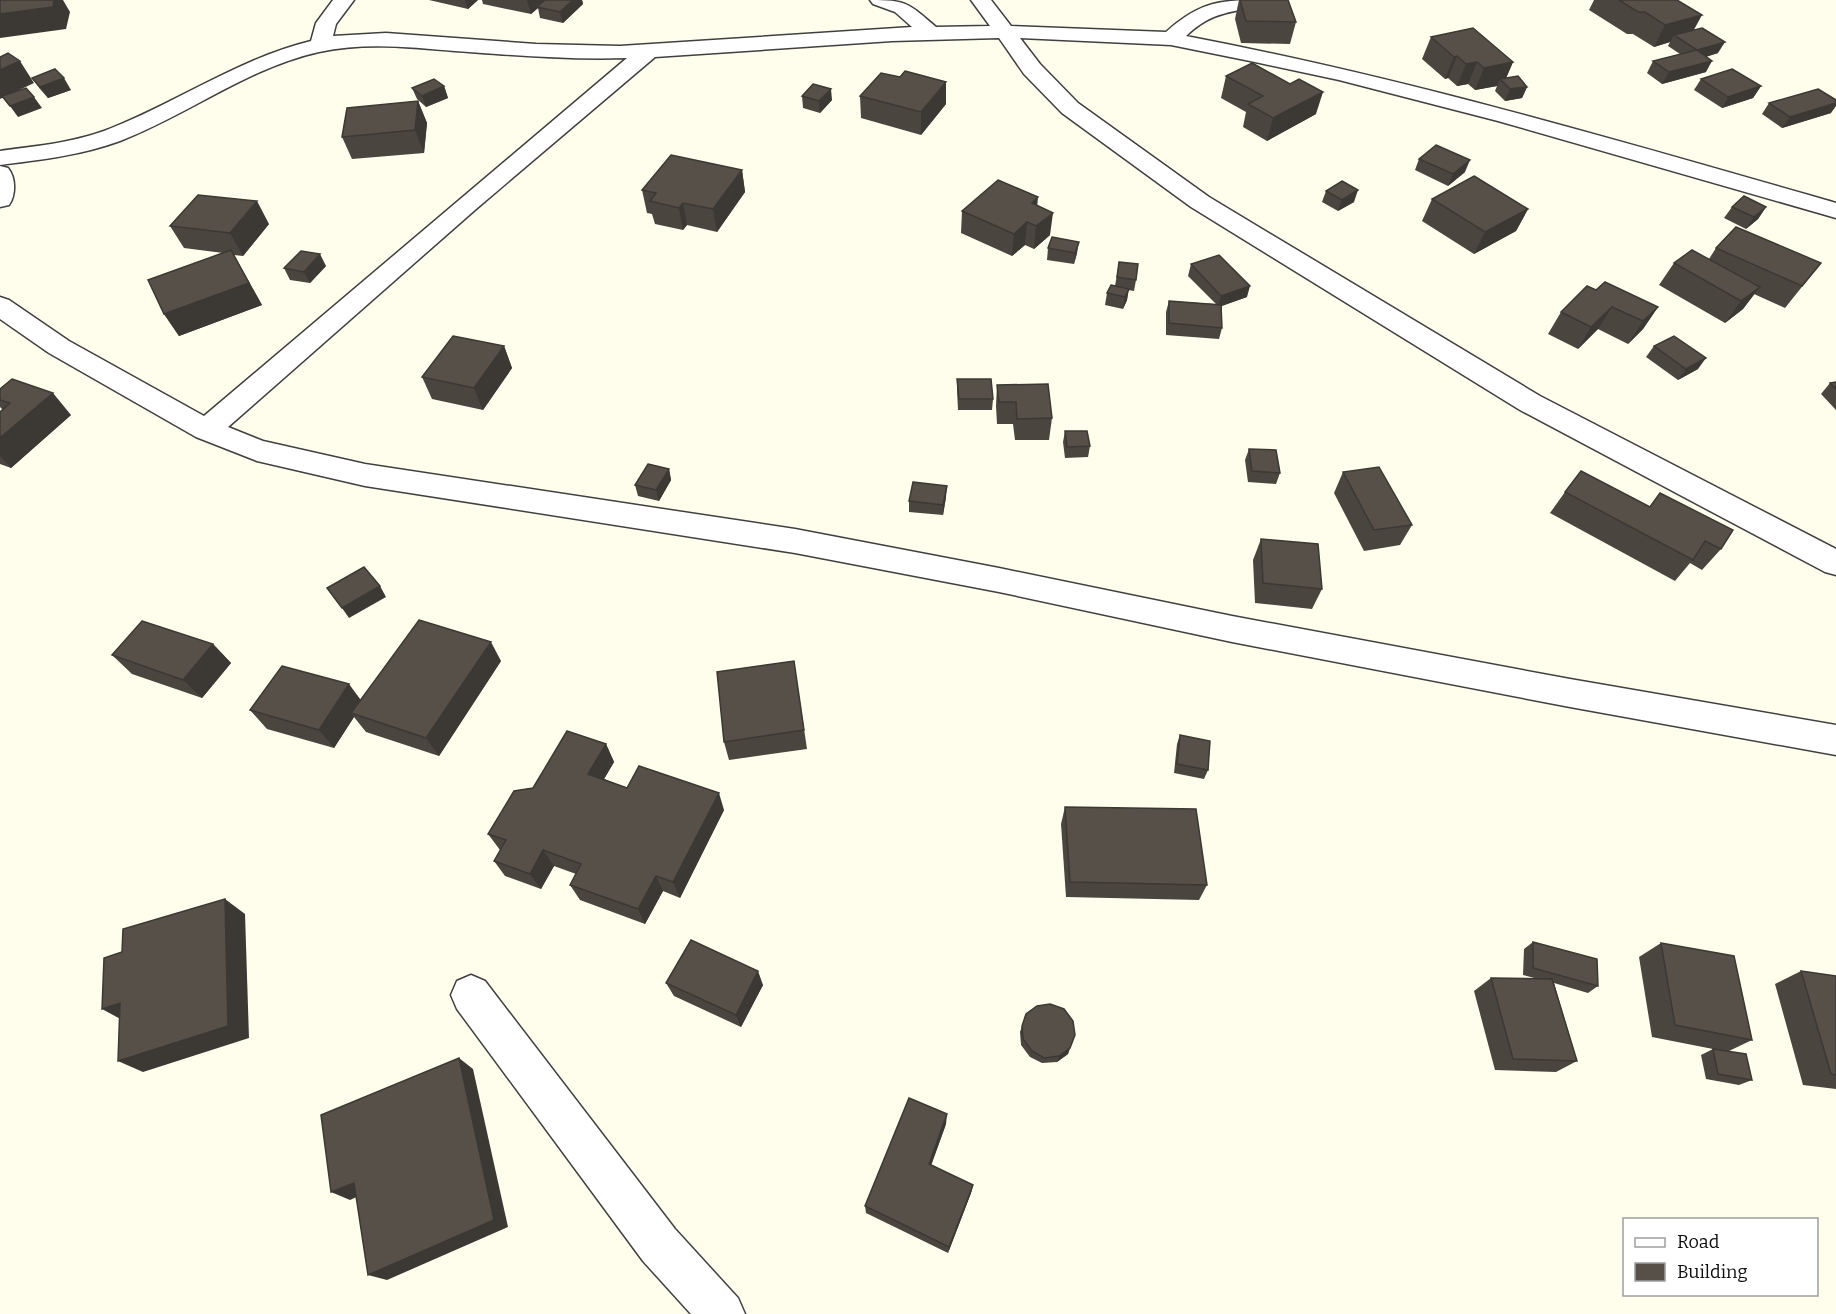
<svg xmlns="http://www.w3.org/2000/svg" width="1836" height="1314" viewBox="0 0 1836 1314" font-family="Bitter,serif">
	<rect width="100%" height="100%" fill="#fffeed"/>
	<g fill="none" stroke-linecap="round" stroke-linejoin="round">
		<defs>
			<g id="street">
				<path d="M333 0H354L336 24 333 36 386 33 536 44 620 46 912 27 895 12 873 4 870 0C907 0 908 3 936 27L990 26 971 0H991L1011 26 1166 32C1202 0 1221 0 1269 0L1266 4C1233 13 1213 10 1186 36 1406 78 1621 141 1836 203V218L1498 121 1339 80 1255 62 1171 45 1020 38 1040 64 1078 103 1209 197 1540 396 1836 549V575L1825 572 1520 410 1191 207 1062 113 1024 74 999 38 892 41 655 57 476 209 228 427 263 441 365 464 795 529 999 568 1232 616 1570 679 1836 725V755L1570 707 1232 642 999 592 795 553 365 486 257 461 196 437 49 353 0 319V297L9 300 69 341 204 416 627 58C570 60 512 55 455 51 410 47 364 42 319 52 247 68 188 115 120 141 82 155 40 160 0 165V151C35 146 71 143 104 131 175 104 237 59 311 41L316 23Z"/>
				<path d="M0 166 8 168C16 178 16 195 9 205L0 207Z"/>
				<polygon points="471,975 485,981 675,1229 738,1298 745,1314 691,1314 643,1261 457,1009 451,995 457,981"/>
			</g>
		</defs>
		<use href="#street" stroke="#404040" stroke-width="3"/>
		<use href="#street" fill="#fff" fill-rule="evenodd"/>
	</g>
	<g fill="#4a453f">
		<polygon points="429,0 478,0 468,9"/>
		<polygon points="482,0 582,0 583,4 563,23 540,18 538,8 531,14 483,4"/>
		<polygon points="1239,0 1288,0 1296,22 1290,44 1241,43 1235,19"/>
		<polygon points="1594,0 1677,0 1693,30 1718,53 1706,57 1706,72 1662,84 1647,73 1653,61 1680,54 1668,46 1670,42 1654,47 1633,34 1627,34 1589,10"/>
		<polygon points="1431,37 1513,62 1506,78 1527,87 1522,98 1505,101 1495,91 1497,86 1475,90 1468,84 1457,86 1448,78 1445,79 1422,59"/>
		<polygon points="1226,76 1316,114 1267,141 1243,127 1246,112 1221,98"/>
		<polygon points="32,78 71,90 48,98 40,89"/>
		<polygon points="1701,79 1761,86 1753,98 1722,108 1694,90"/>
		<polygon points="444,86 448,98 426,107 417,99 412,88"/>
		<polygon points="802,96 832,100 820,113 803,108"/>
		<polygon points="860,96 946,104 921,135 861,118"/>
		<polygon points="418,101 427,123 424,153 352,159 342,137"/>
		<polygon points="1769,103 1831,113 1782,128 1762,114"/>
		<polygon points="1419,159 1465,172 1448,186 1415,170"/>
		<polygon points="742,170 745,192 717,232 687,225 683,230 655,224 652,214 647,213 642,190"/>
		<polygon points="1326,191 1354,202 1338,211 1322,202"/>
		<polygon points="1432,199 1528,209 1516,231 1474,254 1422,221"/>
		<polygon points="1038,206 1050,235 1034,249 1025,245 1012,256 961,233 962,211"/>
		<polygon points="1732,207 1766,207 1758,219 1746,229 1724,218"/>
		<polygon points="269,224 243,256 234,255 262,305 179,336 164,314 223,253 184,248 170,226"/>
		<polygon points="1048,248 1077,253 1074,264 1047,260"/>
		<polygon points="1716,248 1821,263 1785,308 1754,294 1743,309 1725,323 1659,285 1674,263 1709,259"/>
		<polygon points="1119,262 1136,280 1134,291 1128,290 1127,300 1123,309 1105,305 1107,293 1115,286"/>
		<polygon points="1191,264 1247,297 1222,306 1222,328 1219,339 1166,335 1166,312 1169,301 1216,304 1188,276"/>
		<polygon points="326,266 310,283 290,280 284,268"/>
		<polygon points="1596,290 1658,307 1643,329 1628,344 1598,329 1578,349 1548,334 1561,312"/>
		<polygon points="504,346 512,368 483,410 432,399 422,377"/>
		<polygon points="1654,346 1698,369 1678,380 1646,357"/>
		<polygon points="957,379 993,399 992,410 958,410 957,390"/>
		<polygon points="1836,382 1836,410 1821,394 1830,383"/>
		<polygon points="997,385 1052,418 1049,440 1015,440 1013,424 997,424 996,406"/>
		<polygon points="0,389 71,415 11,468 0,464 0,412 3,410 0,407"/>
		<polygon points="1065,431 1090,446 1088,457 1065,458 1063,442"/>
		<polygon points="1249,449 1280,473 1276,484 1248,482 1245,460"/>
		<polygon points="669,469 671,480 659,501 638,496 635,485"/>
		<polygon points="1343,472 1412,525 1400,545 1364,551 1334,493"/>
		<polygon points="1565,492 1649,507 1660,493 1721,549 1702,570 1690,563 1675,581 1550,513"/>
		<polygon points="946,497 943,515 909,512 909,501"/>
		<polygon points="1261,539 1322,589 1312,609 1255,603 1253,560"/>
		<polygon points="213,644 231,663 202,698 132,674 112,655"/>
		<polygon points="501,661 439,756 366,732 354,717 334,748 267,729 250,710 361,700"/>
		<polygon points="794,661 807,749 729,760 724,742"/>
		<polygon points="1180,735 1208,770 1204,779 1174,773 1177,744"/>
		<polygon points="606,744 614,762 604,779 627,788 724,810 680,898 663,891 645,924 580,900 570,885 576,874 554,866 541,889 505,876 494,861 500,850 488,834 533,788"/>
		<polygon points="1065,807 1207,885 1199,900 1066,897 1061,824"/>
		<polygon points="1533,942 1598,986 1588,993 1554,983 1577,1061 1556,1072 1495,1070 1474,991 1491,978 1538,979 1523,975 1524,949"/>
		<polygon points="1661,943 1752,1040 1729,1051 1752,1080 1739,1085 1706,1079 1701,1055 1713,1049 1652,1037 1639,957"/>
		<polygon points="1801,971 1836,976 1836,1089 1803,1085 1775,984"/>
		<polygon points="666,983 763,985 741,1027 674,996"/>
		<polygon points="1022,1026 1070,1048 1068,1054 1057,1062 1042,1063 1030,1057 1021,1045 1020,1032"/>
		<polygon points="946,1124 931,1166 973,1185 971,1193 948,1253 866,1213 865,1206"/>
	</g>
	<g fill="#3c3833">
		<polygon points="54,0 63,0 70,12 66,29 0,38 0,14"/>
		<polygon points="465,0 478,0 468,9"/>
		<polygon points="527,0 547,0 537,7 538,8 531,14"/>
		<polygon points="573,0 582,0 583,4 563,23 560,12"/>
		<polygon points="1702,15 1690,37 1674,35 1670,42 1654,47 1665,25"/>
		<polygon points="1725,42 1718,53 1690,61 1697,50"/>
		<polygon points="1457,56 1448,78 1445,79 1454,57"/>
		<polygon points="20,61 34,83 0,99 0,70"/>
		<polygon points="1712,61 1706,72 1662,84 1669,72"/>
		<polygon points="1477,62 1468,84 1457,86 1466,64"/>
		<polygon points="1513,62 1504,83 1500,79 1497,86 1475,90 1484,68"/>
		<polygon points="64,78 71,90 48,98 40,87"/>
		<polygon points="946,82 946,104 921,135 921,112"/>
		<polygon points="444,86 448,98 426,107 422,96"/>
		<polygon points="1761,86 1753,98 1722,108 1728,97"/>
		<polygon points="1527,87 1522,98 1505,101 1510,89"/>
		<polygon points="831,89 832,100 820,113 819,101"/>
		<polygon points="1323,92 1316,114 1267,141 1273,118"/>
		<polygon points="34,97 42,108 18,117 10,106"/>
		<polygon points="418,101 427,123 424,153 415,130"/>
		<polygon points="1836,103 1836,106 1831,113 1782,128 1790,117"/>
		<polygon points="1470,160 1465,172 1448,186 1453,174"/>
		<polygon points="742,170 745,192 717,232 713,209"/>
		<polygon points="1358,190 1354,202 1338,211 1342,200"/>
		<polygon points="1038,197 1036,219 1032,203"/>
		<polygon points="257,201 269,224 243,256 230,233"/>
		<polygon points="683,203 687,225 683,230 679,208"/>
		<polygon points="1766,207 1758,219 1746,229 1754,217"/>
		<polygon points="1528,209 1516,231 1474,254 1485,232"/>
		<polygon points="1053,213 1050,235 1034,249 1036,226"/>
		<polygon points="1027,222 1025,245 1012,256 1014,234"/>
		<polygon points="1079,242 1077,253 1074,264 1075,253"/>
		<polygon points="231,250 262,305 179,336 164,314"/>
		<polygon points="320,254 326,266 310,283 304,272"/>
		<polygon points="1250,286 1247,297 1218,307 1221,296"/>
		<polygon points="1760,287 1743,309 1725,323 1741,301"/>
		<polygon points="1129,289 1127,300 1123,309 1125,297"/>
		<polygon points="1612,307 1598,329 1578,349 1591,327"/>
		<polygon points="1658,307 1643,329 1628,344 1643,321"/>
		<polygon points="504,346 512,368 483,410 474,388"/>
		<polygon points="1706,358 1698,369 1678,380 1686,369"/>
		<polygon points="53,393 71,415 11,468 0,456 0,438"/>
		<polygon points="669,469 671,480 659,501 656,490"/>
		<polygon points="947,486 946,497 943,515 943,505"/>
		<polygon points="380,586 386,597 349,618 342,608"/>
		<polygon points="491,642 501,661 439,756 426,738"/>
		<polygon points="213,644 231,663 202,698 183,680"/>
		<polygon points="349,684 363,703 351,713 354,717 334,748 319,730"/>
		<polygon points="606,744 614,762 597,791 588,774"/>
		<polygon points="719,793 724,810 680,898 673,882"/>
		<polygon points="543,850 554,866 541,889 530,874"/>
		<polygon points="656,876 663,891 645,924 638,909"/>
		<polygon points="225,899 245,914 249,1038 143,1072 118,1061"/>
		<polygon points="758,971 763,985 741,1027 736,1015"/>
		<polygon points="120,1003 126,1022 102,1009"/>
		<polygon points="1070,1048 1068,1054 1057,1062 1059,1056"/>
		<polygon points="459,1058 473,1069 508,1227 387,1280 368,1275"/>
		<polygon points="947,1114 946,1124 928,1173 929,1164"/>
		<polygon points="354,1183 372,1190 350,1200 331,1192"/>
		<polygon points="973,1185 971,1193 948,1253 949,1247"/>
	</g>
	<g fill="#565049" stroke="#3c3833" stroke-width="1.5">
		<polygon points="0,0 54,0 53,7 0,14"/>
		<polygon points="545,0 573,0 560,12 537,7"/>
		<polygon points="1240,0 1288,0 1296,22 1246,21"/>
		<polygon points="1619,0 1677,0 1702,15 1665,25 1645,12 1638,12"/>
		<polygon points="1473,28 1513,62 1484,68 1477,62 1466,64 1457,56 1454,57 1431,37"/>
		<polygon points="1702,28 1725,42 1697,50 1712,61 1669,72 1653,61 1697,50 1674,35"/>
		<polygon points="8,53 20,61 0,70 0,57"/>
		<polygon points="1252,63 1290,84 1299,79 1323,92 1273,118 1248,104 1263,96 1226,76"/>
		<polygon points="55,69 64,78 40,87 32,78"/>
		<polygon points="1732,69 1761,86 1728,97 1701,79"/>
		<polygon points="905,71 946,82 921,112 860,96 881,73 900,77"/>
		<polygon points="1518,76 1527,87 1510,89 1500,79"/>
		<polygon points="434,79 444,86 422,96 412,88"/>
		<polygon points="813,84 831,89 819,101 802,96"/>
		<polygon points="26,88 34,97 10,106 2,96"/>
		<polygon points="1818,89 1836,100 1836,103 1790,117 1769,103"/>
		<polygon points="418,101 415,130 342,137 347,108"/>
		<polygon points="1436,145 1470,160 1453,174 1419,159"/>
		<polygon points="671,155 742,170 713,209 683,203 679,208 650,201 656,193 642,190"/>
		<polygon points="1474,176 1528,209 1485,232 1432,199"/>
		<polygon points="998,180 1038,197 1032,203 1053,213 1036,226 1027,222 1014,234 962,211"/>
		<polygon points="1342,181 1358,190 1342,200 1326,191"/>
		<polygon points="198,195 257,201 230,233 170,226"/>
		<polygon points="1744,196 1766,207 1754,217 1732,207"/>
		<polygon points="1736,227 1821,263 1802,286 1716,248"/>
		<polygon points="1052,237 1079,242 1075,253 1048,248"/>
		<polygon points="231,250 249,283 164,314 148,280"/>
		<polygon points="1692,250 1760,287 1741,301 1674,263"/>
		<polygon points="301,251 320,254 304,272 284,268"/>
		<polygon points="1219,255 1250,286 1221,296 1191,264"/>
		<polygon points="1119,262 1138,264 1136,280 1117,277"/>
		<polygon points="1605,282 1658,307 1643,321 1612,307 1591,327 1561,312 1587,286 1596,290"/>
		<polygon points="1111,285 1129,289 1125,297 1107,293"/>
		<polygon points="1169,301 1221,305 1222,328 1169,323"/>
		<polygon points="453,336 504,346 474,388 422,377"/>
		<polygon points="1674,336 1706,358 1686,369 1654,346"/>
		<polygon points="12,379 53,393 0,438 0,412 10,403 0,400 0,389"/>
		<polygon points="957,379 991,379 993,399 959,399"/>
		<polygon points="1836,382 1836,389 1830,383"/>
		<polygon points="1048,384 1052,418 1017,419 1016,402 999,402 997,385"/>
		<polygon points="1065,431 1087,431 1090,446 1067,447"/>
		<polygon points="1249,449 1276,450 1280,473 1252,471"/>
		<polygon points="648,464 669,469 656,490 635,485"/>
		<polygon points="1379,467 1412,525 1374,530 1343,472"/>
		<polygon points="1581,471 1650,507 1660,493 1733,530 1721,549 1705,541 1693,560 1565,492"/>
		<polygon points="913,482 947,486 943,505 909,501"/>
		<polygon points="1261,539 1318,544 1322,589 1263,583"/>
		<polygon points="364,567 380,586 342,608 327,588"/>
		<polygon points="419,620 491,642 426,738 351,713"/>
		<polygon points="142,621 213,644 183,680 112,655"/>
		<polygon points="794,661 804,730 724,742 717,672"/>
		<polygon points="282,666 349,684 319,730 250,710"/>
		<polygon points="567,731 606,744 588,774 627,788 639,766 719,793 673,882 656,876 638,909 570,885 581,864 543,850 530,874 494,861 506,840 488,834 514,791 533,788"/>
		<polygon points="1180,735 1210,741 1208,770 1177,764"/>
		<polygon points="1065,807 1196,809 1207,885 1070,882"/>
		<polygon points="225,899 228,1026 118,1061 120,1003 102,1009 104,958 122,952 123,929"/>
		<polygon points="691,940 758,971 736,1015 666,983"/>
		<polygon points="1533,942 1597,959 1598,986 1533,968"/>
		<polygon points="1661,943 1734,956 1752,1040 1675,1025"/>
		<polygon points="1801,971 1836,976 1836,1075 1831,1074"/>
		<polygon points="1491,978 1552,979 1577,1061 1513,1059"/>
		<polygon points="1050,1004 1064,1009 1073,1021 1075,1035 1070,1048 1059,1056 1044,1058 1032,1051 1023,1039 1022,1026 1026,1014 1037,1006"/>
		<polygon points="1713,1049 1746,1054 1752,1080 1718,1074"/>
		<polygon points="459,1058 494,1220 368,1275 354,1183 331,1192 321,1115"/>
		<polygon points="909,1098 947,1114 929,1164 973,1185 949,1247 865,1206"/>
	</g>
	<rect x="1623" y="1218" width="195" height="78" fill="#ffffff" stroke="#9e9e9e" stroke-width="1.5"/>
	<rect x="1635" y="1238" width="30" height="9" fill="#ffffff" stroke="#9e9e9e" stroke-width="1.5"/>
	<text x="1677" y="1248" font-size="18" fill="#0d0d0d">Road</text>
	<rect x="1635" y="1263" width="30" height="18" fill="#565049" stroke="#9e9e9e" stroke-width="1.5"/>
	<text x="1677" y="1278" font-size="18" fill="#0d0d0d">Building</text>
</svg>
